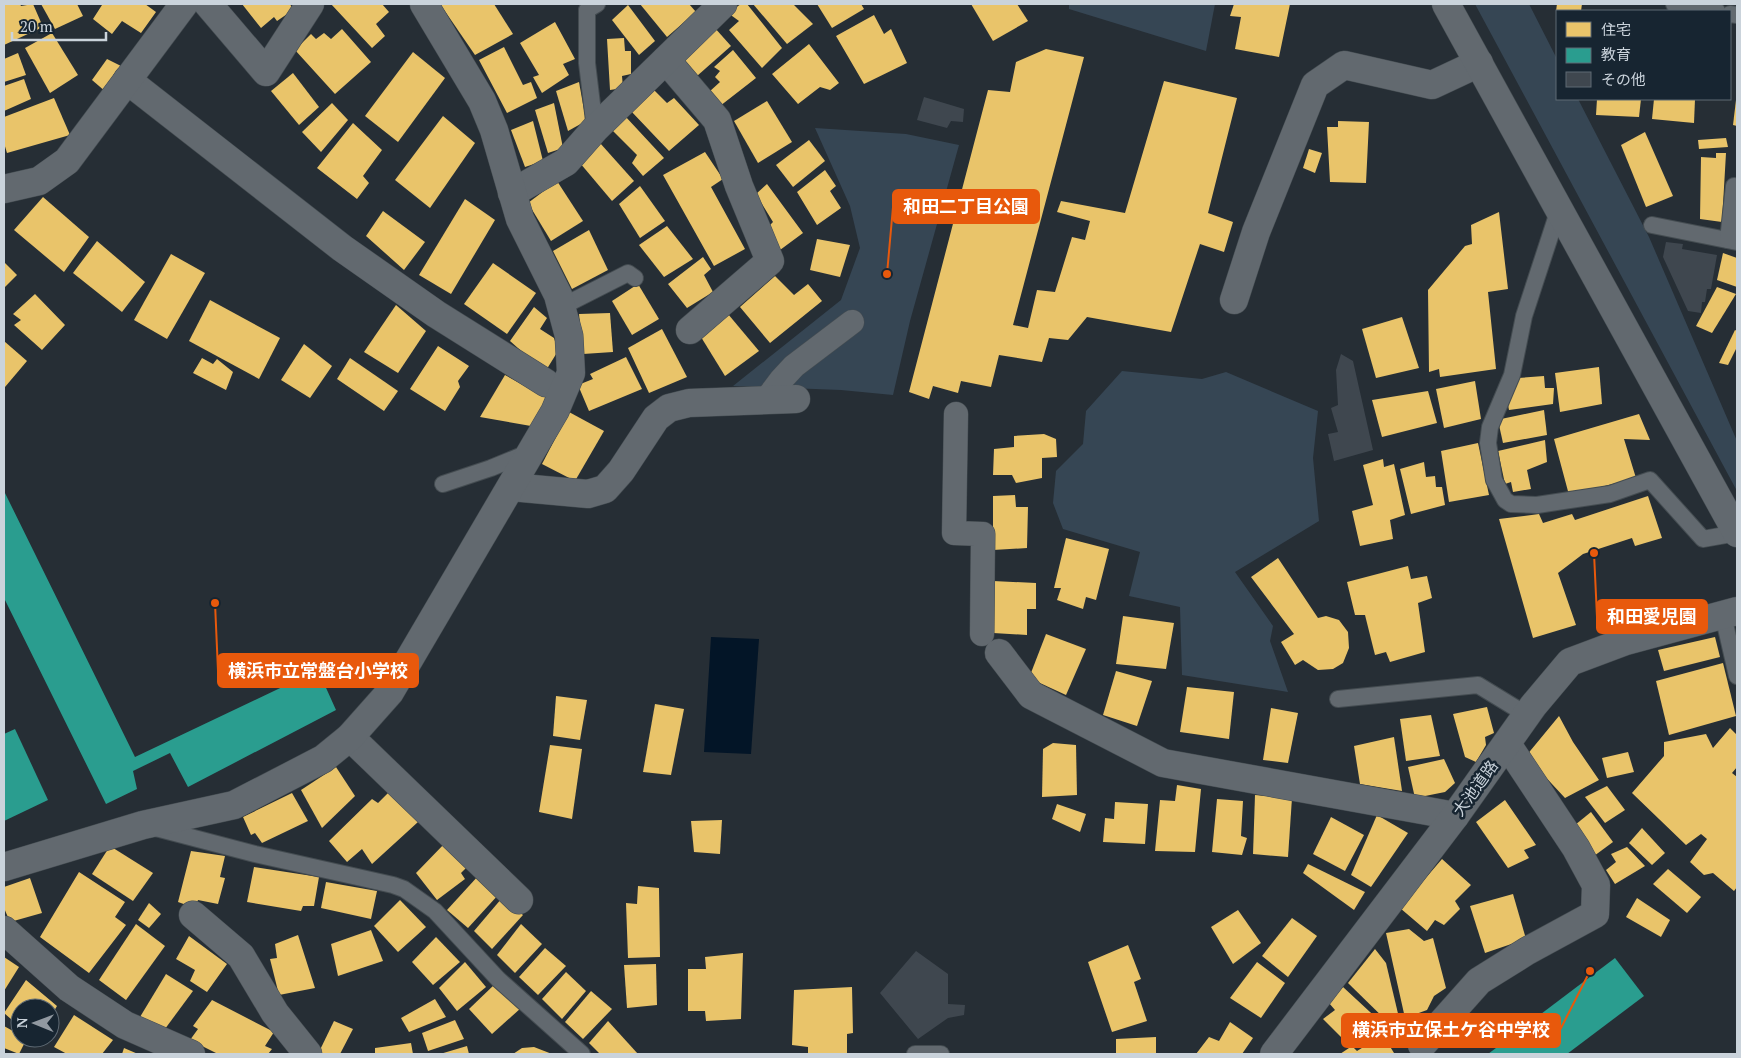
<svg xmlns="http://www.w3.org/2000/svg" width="1741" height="1058" viewBox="0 0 1741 1058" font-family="'PT Serif','Noto Sans JP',serif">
	<rect width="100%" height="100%" fill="#262e35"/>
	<g fill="#364654">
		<polygon points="1069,4 1215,4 1206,51 1069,9"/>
		<polygon points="1475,4 1529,4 1557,59 1557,99 1578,99 1649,237 1737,441 1737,491"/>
		<polygon points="815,128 906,134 959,145 910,321 893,395 841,390 733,386 841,300 860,248 850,206"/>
		<polygon points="1122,371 1202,379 1226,372 1318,411 1313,458 1319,521 1235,572 1273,626 1270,641 1288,692 1182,675 1180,607 1129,596 1140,552 1063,529 1053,503 1056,471 1083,444 1086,411"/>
	</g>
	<polygon fill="#031527" points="711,637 759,639 751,754 704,752"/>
	<g fill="#e9c46a">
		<polygon points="4,4 20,4 21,6 33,4 43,27 4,45"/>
		<polygon points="41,4 77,4 83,16 55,29"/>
		<polygon points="99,4 145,4 156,12 141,33 122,21 112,34 93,19 102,5"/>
		<polygon points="242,4 290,4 293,10 277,21 274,17 261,28"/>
		<polygon points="331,4 382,4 389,12 376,24 385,36 372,48"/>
		<polygon points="440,4 494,4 513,34 475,55"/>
		<polygon points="640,4 689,4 696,12 667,37"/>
		<polygon points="741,4 747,4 782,48 762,68 729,30 739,21 728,13"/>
		<polygon points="753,4 793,4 813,24 787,44"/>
		<polygon points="817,4 861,4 864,9 832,28"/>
		<polygon points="971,4 1017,4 1028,21 993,41"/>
		<polygon points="1234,4 1290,4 1279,57 1235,49 1241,17 1230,16"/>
		<polygon points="1557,4 1582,4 1581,11 1556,11"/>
		<polygon points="628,5 655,41 639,55 612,20"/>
		<polygon points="874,15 884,34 891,29 907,63 864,84 836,36"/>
		<polygon points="555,22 575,59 563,64 569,75 542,93 533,77 539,75 520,43"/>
		<polygon points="714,27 731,46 697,76 682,57"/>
		<polygon points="342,29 371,62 335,94 295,50 311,34 316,39 324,33 331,39"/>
		<polygon points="52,33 78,75 50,93 25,48"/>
		<polygon points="624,38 625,51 631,51 631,74 622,76 623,88 610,90 607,39"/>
		<polygon points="809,44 839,83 830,90 820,87 798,104 772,74"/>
		<polygon points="504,47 523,85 531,82 537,98 507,113 479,60"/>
		<polygon points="1046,49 1084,57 1013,325 1028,328 1037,290 1055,292 1072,237 1085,240 1090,221 1057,212 1061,201 1125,213 1164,81 1237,98 1208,213 1233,222 1224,252 1200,244 1171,332 1087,317 1068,340 1049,338 1042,362 999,355 991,387 961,381 958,393 933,386 929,399 909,392 988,90 1010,92 1016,62"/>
		<polygon points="733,50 756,78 720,106 709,92 720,82 715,77 720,71 714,67"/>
		<polygon points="413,52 445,78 398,142 365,116"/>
		<polygon points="18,53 26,75 4,82 4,59"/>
		<polygon points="107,59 123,67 106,92 92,80"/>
		<polygon points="293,73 319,107 299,125 271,91"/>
		<polygon points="24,79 31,99 4,111 4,86"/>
		<polygon points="579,82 586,121 568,131 556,91"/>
		<polygon points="654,90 667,103 674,98 699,125 669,151 630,110"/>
		<polygon points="54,98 70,135 7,153 4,143 4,117"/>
		<polygon points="1597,99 1641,99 1639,117 1596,115"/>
		<polygon points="1654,99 1695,99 1694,123 1652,119"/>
		<polygon points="1736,100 1737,100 1737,126 1733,125"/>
		<polygon points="767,101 792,142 758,163 734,121"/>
		<polygon points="332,103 348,120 321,152 302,132"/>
		<polygon points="554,103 563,148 548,153 535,110"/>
		<polygon points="443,116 475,143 430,208 395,180"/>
		<polygon points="625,116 664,158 643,176 632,163 637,155 611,129"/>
		<polygon points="533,121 543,161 525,167 511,130"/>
		<polygon points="1338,121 1369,122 1366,183 1330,182 1327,127 1338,127"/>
		<polygon points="353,123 382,150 363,176 369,183 357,199 317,168"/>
		<polygon points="1645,132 1673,196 1646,207 1621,145"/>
		<polygon points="1726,138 1728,147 1699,149 1698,140"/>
		<polygon points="809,140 825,161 793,187 776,165"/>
		<polygon points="600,143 634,181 612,201 580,163"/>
		<polygon points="1309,149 1322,153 1315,173 1303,168"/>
		<polygon points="705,152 723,179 711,187 745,249 714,266 663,175"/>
		<polygon points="1716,153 1726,153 1722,222 1700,219 1701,157 1716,158"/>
		<polygon points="825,170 836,186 830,191 841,208 817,225 797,192"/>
		<polygon points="557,181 583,221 551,241 528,203"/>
		<polygon points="767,184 803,233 780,250 767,228 773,222 756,194"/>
		<polygon points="640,186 665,221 640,238 619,204"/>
		<polygon points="43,197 89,237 64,272 14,230"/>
		<polygon points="465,199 495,220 451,294 419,275"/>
		<polygon points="383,211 425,242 404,270 366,236"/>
		<polygon points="1499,212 1508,289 1488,292 1496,369 1440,377 1439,369 1429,372 1428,290 1465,246 1472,244 1471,225"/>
		<polygon points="667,226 693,259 664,277 639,245"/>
		<polygon points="589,230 608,270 572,289 553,251"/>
		<polygon points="817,239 850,245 840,277 810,270"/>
		<polygon points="97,241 145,282 122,312 73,273"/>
		<polygon points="1723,253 1737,258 1737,287 1717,280"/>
		<polygon points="171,254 205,273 167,339 134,320"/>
		<polygon points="703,257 711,269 704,275 713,292 687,308 668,284"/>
		<polygon points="4,262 17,275 4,288"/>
		<polygon points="493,263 536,293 507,334 464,304"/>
		<polygon points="775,276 794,295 808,284 822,301 770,343 740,307"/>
		<polygon points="638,284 659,319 632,335 612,301"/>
		<polygon points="1717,287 1736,294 1712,333 1696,326"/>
		<polygon points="35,294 65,325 42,350 14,325 21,320 13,314"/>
		<polygon points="210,300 280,338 259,379 189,341"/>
		<polygon points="396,305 426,331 398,373 364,352"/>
		<polygon points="534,307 547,318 540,329 554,338 558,351 545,372 510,341"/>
		<polygon points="610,313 613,352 583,354 579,314"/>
		<polygon points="728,314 759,351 725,376 701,337"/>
		<polygon points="1402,317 1419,368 1376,378 1362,329"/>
		<polygon points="662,329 687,377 649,393 628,348"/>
		<polygon points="1735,330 1737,331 1737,347 1728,365 1719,363"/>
		<polygon points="4,341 27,361 5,387 4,385"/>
		<polygon points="304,344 332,366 310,398 281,380"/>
		<polygon points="438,346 469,366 458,381 460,387 445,411 410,389"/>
		<polygon points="626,357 642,389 589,411 578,385 593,379 590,374"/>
		<polygon points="202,358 213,364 217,359 233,372 226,390 193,373"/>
		<polygon points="350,358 398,391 384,411 337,379"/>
		<polygon points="1599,367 1602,404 1560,412 1555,373"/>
		<polygon points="505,375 550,400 531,426 480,417"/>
		<polygon points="1544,376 1545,388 1554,388 1553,404 1509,410 1507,400 1518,378"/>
		<polygon points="1475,381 1481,419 1444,428 1436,389"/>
		<polygon points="1428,391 1437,423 1382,437 1372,400"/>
		<polygon points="1544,410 1547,435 1503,443 1499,425 1501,419"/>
		<polygon points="569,412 604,431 575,481 542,464"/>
		<polygon points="1639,414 1650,440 1624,439 1636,478 1569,495 1554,439"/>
		<polygon points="1044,434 1056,439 1057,457 1042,458 1042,478 1016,483 1012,475 993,475 994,449 1014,447 1014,436"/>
		<polygon points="1545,440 1547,462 1527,470 1531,489 1513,492 1511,482 1505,484 1498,451"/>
		<polygon points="1478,443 1489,495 1449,502 1441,451"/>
		<polygon points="1383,459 1384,467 1394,464 1405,515 1390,520 1393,539 1360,546 1352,511 1373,505 1363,465"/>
		<polygon points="1424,462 1426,477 1435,476 1436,487 1442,487 1445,505 1411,514 1400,469"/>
		<polygon points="1015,495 1016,507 1028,507 1027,548 993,550 993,496"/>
		<polygon points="1648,496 1662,538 1635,546 1632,538 1583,554 1558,573 1576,625 1533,638 1499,519 1539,514 1543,523 1572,514 1575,520"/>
		<polygon points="1066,538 1109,549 1096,600 1086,597 1083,609 1057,600 1061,588 1054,588"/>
		<polygon points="1278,558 1318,618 1326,616 1339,620 1348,632 1349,648 1343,663 1333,669 1318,670 1303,660 1295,665 1281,642 1294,634 1251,577"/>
		<polygon points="1408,566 1411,579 1427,576 1432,598 1418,603 1425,652 1390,662 1386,652 1375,655 1365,615 1355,615 1347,582"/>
		<polygon points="993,581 1036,583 1036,609 1027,609 1027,635 993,633"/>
		<polygon points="1123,616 1174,623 1166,669 1116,664"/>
		<polygon points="1046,634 1086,649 1066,695 1029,678"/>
		<polygon points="1715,637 1720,657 1664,671 1658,650"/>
		<polygon points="1723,663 1736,716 1669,735 1656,681"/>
		<polygon points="1116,671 1152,681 1137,726 1103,715"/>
		<polygon points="1187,687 1234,692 1229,739 1180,732"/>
		<polygon points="556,696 587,700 580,740 553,736"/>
		<polygon points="655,704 684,709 671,775 643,772"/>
		<polygon points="1487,707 1494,733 1485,737 1486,745 1476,762 1465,757 1453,714"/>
		<polygon points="1271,708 1298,713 1288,763 1263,760"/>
		<polygon points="1431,715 1440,756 1406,761 1400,719"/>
		<polygon points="1559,716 1573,742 1599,780 1565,798 1526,756"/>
		<polygon points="1730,728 1737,735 1737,767 1732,773 1737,777 1737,887 1734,891 1713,873 1704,875 1690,862 1707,839 1701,834 1686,845 1632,793 1664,756 1664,742 1706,734 1713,748"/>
		<polygon points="1394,737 1402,791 1360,784 1354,746"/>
		<polygon points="1053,743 1076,745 1077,795 1042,797 1043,749"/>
		<polygon points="550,745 582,749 572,819 539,812"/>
		<polygon points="1628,752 1634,772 1607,778 1602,758"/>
		<polygon points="1444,759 1455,783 1445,792 1415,798 1408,767"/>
		<polygon points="336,767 355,796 322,828 301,790"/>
		<polygon points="1177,785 1201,789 1195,852 1155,851 1160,800 1175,801"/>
		<polygon points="1607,786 1625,810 1605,823 1585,797"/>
		<polygon points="390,791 418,822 372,864 362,849 347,862 329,841 372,799 378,803"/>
		<polygon points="292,793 308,821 262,843 255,833 251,835 243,817"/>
		<polygon points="1255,795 1292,798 1288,857 1253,854"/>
		<polygon points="1217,799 1243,801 1241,836 1247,838 1242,855 1212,852"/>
		<polygon points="1505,800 1536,845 1524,850 1529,858 1508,868 1476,822"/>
		<polygon points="1115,802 1148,804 1145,844 1103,842 1105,818 1114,819"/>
		<polygon points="1057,804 1086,814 1080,832 1052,819"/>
		<polygon points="1591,812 1613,842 1594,856 1575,825"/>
		<polygon points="1377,815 1408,833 1371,887 1351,875"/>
		<polygon points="1331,817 1364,835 1345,871 1313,854"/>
		<polygon points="722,820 720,854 694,852 691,821"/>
		<polygon points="1642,828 1665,853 1652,865 1629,843"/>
		<polygon points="447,841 469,865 461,873 465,879 437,900 416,873"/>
		<polygon points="110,846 153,873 133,901 92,874"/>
		<polygon points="1627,847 1645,866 1615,884 1606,870 1616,862 1611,854"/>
		<polygon points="191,851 225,856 220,877 225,878 218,904 198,900 195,908 178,902"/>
		<polygon points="1442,859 1471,885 1455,901 1460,909 1444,925 1435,920 1427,931 1400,908"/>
		<polygon points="1308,864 1365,892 1354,910 1303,873"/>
		<polygon points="254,867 319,877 314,906 303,906 301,911 247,902"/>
		<polygon points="1668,869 1701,897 1687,913 1653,884"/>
		<polygon points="79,872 125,902 115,917 126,925 89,973 40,937"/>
		<polygon points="479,875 499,894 468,928 447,910"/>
		<polygon points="30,878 42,913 10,922 4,908 4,887"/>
		<polygon points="326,882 377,891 371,919 321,908"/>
		<polygon points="638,886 659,888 660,957 628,958 626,903 637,904"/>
		<polygon points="1513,894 1526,939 1485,953 1470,906"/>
		<polygon points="502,898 523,915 492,949 474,931"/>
		<polygon points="1637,898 1670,920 1661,937 1626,917"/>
		<polygon points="400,900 426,927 398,952 374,926"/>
		<polygon points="149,903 161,914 149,928 138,920"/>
		<polygon points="1238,910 1261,943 1233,964 1211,927"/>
		<polygon points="1292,918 1317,936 1288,977 1262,956"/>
		<polygon points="136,924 165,946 126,1000 99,980"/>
		<polygon points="521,924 542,944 515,973 497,955"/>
		<polygon points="1409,929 1424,941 1433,938 1446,988 1434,996 1427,1010 1405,1018 1386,933"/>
		<polygon points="371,930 383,961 338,976 331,944"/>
		<polygon points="298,935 315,988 279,995 270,959 277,958 275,944"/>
		<polygon points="189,936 227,964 207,992 190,981 195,970 176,959"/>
		<polygon points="436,937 460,962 433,985 412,962"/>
		<polygon points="1128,945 1141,979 1134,982 1147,1021 1112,1032 1088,962"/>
		<polygon points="545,948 566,966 538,995 519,977"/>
		<polygon points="1375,949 1386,963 1400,1022 1393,1027 1348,983"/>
		<polygon points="743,953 741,1019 706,1021 705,1011 688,1011 688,969 706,969 705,957"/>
		<polygon points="4,957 19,967 4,991"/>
		<polygon points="465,962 486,987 457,1011 439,988"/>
		<polygon points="1257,962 1285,983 1261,1018 1230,998"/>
		<polygon points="656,964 657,1005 627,1008 624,965"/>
		<polygon points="566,972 586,991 562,1019 542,999"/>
		<polygon points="166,974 193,991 162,1033 140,1017"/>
		<polygon points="26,980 57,1006 50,1018 50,1008 20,1008 20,1025 19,1026 4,1013"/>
		<polygon points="495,984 521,1008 492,1034 469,1009"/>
		<polygon points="852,987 853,1033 847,1034 847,1054 808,1054 808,1047 792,1045 794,990"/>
		<polygon points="1343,987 1383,1024 1365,1038 1356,1041 1352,1037 1346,1042 1323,1019 1335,1010 1329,1003"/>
		<polygon points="591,991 612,1009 583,1039 565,1022"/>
		<polygon points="435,999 446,1017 409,1032 401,1018"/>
		<polygon points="212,1000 274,1032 265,1046 272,1049 268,1054 218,1054 190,1040 198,1029 193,1026"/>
		<polygon points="74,1015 113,1040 102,1054 67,1054 54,1047"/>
		<polygon points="455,1020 464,1039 428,1051 422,1033"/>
		<polygon points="334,1021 353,1029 340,1054 318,1054"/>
		<polygon points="608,1021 638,1054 600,1054 589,1043"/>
		<polygon points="1230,1022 1253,1038 1242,1054 1196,1054 1209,1037 1219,1041"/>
		<polygon points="4,1026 20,1035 20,1038 27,1038 19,1054 4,1048"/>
		<polygon points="1383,1035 1394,1053 1393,1054 1340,1054 1352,1046 1357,1051"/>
		<polygon points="1156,1037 1156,1054 1116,1054 1116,1039"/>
		<polygon points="411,1043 413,1054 375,1054 375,1048"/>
		<polygon points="467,1046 469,1054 440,1054"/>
		<polygon points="534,1047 552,1054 513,1054 522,1048"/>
		<polygon points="124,1048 138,1054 122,1054"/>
	</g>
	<g fill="#2a9d8f">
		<polygon points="4,491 135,757 318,670 336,710 188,787 170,753 133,771 137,789 106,804 4,598"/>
		<polygon points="15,729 48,800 4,821 4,734"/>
		<polygon points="1615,958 1644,996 1567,1054 1488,1054"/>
	</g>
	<g fill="#3f474f">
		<polygon points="924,97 964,109 963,122 951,121 947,128 917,120"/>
		<polygon points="1666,242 1683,244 1682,249 1717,255 1711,289 1707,289 1705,302 1702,302 1701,313 1688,311 1663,257"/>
		<polygon points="1341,354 1353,361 1373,450 1334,461 1328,434 1338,432 1331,408 1338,405 1336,370"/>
		<polygon points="916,951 948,974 948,1004 965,1005 964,1015 948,1018 918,1039 880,993"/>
	</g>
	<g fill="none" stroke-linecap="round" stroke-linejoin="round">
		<defs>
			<g id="service">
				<polyline points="1674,4 1717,11"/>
				<polyline points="1730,14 1737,15"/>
				<polyline points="595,129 587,63 587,10 597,4"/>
				<polyline points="1559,209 1524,316 1512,375 1490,427 1488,443 1494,480 1505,500 1511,504 1537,505 1610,494 1650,480 1703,539 1737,533"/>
				<polyline points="1652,225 1737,242"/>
				<polyline points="1728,240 1734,186"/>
				<polyline points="561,307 628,273 635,278"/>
				<polyline points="443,484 491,468 530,452"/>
				<polyline points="1723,615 1737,676"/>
				<polyline points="1338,699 1478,685 1527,715"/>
				<polyline points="152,827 255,854 393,885 404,889 435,911 498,979 582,1054"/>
				<polyline points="915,1054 941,1054"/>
			</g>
			<g id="pedestrian">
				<polyline points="766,400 781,380 794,366 852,322"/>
				<polyline points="956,414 954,533 983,534 982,634"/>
			</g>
			<g id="minor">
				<polyline points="208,4 266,72 310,4"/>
				<polyline points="666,60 717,120 739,186 770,261 690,330"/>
				<polyline points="127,80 342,248 436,314 546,383"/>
				<polyline points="4,189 39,181 67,161 184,4"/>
				<polyline points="512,193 566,162 595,129 723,4"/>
				<polyline points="1234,300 1256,232 1315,85 1344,65 1432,85 1479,63"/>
				<polyline points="511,487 588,494 605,489 621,471 656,418 669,408 689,403 796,399"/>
				<polyline points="999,653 1031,695 1163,763 1455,816"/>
				<polyline points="350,737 519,900"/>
				<polyline points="4,867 143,825 234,805 323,759 350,737 390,692 555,411 571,373 569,336 558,295 520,219 494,130 482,101 424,4"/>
				<polyline points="193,915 241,956 275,1013 308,1054"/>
				<polyline points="4,930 69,988 125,1025 191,1054"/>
				<polyline points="1422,1045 1479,981 1527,951 1595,914 1596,885 1576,848 1507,744"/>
			</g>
			<g id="tertiary">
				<polyline points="1446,4 1737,533"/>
				<polyline points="1274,1054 1455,816 1533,706 1570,662 1626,641 1737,611"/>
			</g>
		</defs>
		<use href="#service" stroke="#444c51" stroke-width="18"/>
		<use href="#pedestrian" stroke="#444c51" stroke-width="25"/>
		<use href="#minor" stroke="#444c51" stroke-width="29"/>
		<use href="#tertiary" stroke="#444c51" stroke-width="29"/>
		<use href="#service" stroke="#62696f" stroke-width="16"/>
		<use href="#pedestrian" stroke="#62696f" stroke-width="24"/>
		<use href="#minor" stroke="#62696f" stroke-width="28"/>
		<use href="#tertiary" stroke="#62696f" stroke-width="28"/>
	</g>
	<g text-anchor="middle" stroke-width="5" stroke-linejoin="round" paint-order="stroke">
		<g font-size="16" fill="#cad3db" stroke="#172531">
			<text transform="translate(1475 788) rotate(-54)" y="6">大池道路</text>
		</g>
	</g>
	<path fill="none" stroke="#e8590c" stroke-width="2" d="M887 274L893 207M1594 553L1597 617M215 603L218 671M1590 971L1560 1030"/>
	<g fill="#e8590c" stroke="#172531" stroke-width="2">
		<circle cx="887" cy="274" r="5"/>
		<circle cx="1594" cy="553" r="5"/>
		<circle cx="215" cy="603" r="5"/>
		<circle cx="1590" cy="971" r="5"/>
	</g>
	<g fill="#e8590c" stroke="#e8590c" stroke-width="2">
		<rect x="893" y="190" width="146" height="33" rx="5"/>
		<rect x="1597" y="600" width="110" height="33" rx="5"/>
		<rect x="218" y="654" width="200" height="33" rx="5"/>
		<rect x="1342" y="1014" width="218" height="33" rx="5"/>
	</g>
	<g font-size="18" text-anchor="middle" font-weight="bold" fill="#fff">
		<text x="966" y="213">和田二丁目公園</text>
		<text x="1652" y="623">和田愛児園</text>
		<text x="318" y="677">横浜市立常盤台小学校</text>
		<text x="1451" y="1036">横浜市立保土ケ谷中学校</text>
	</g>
	<rect width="1741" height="1058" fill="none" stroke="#cad3db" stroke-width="10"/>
	<rect x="1556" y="10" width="175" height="90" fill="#172531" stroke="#5f6b75"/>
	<rect x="1566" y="22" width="25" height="15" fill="#e9c46a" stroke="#5f6b75"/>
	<text x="1601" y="35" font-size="15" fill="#cad3db">住宅</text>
	<rect x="1566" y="48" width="25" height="15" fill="#2a9d8f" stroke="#5f6b75"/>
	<text x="1601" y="60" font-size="15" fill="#cad3db">教育</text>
	<rect x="1566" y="72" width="25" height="15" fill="#3f474f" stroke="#5f6b75"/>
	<text x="1601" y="85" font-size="15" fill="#cad3db">その他</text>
	<g transform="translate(35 1023) rotate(271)"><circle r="24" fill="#172531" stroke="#5f6b75"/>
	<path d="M0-4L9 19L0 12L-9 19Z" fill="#9199a1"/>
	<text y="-8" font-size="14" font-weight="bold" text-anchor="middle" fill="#cad3db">N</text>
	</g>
	<path d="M12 32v8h94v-8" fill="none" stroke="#cad3db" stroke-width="2.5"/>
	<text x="20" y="32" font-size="15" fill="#cad3db" stroke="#172531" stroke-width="4" paint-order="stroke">20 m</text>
</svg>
